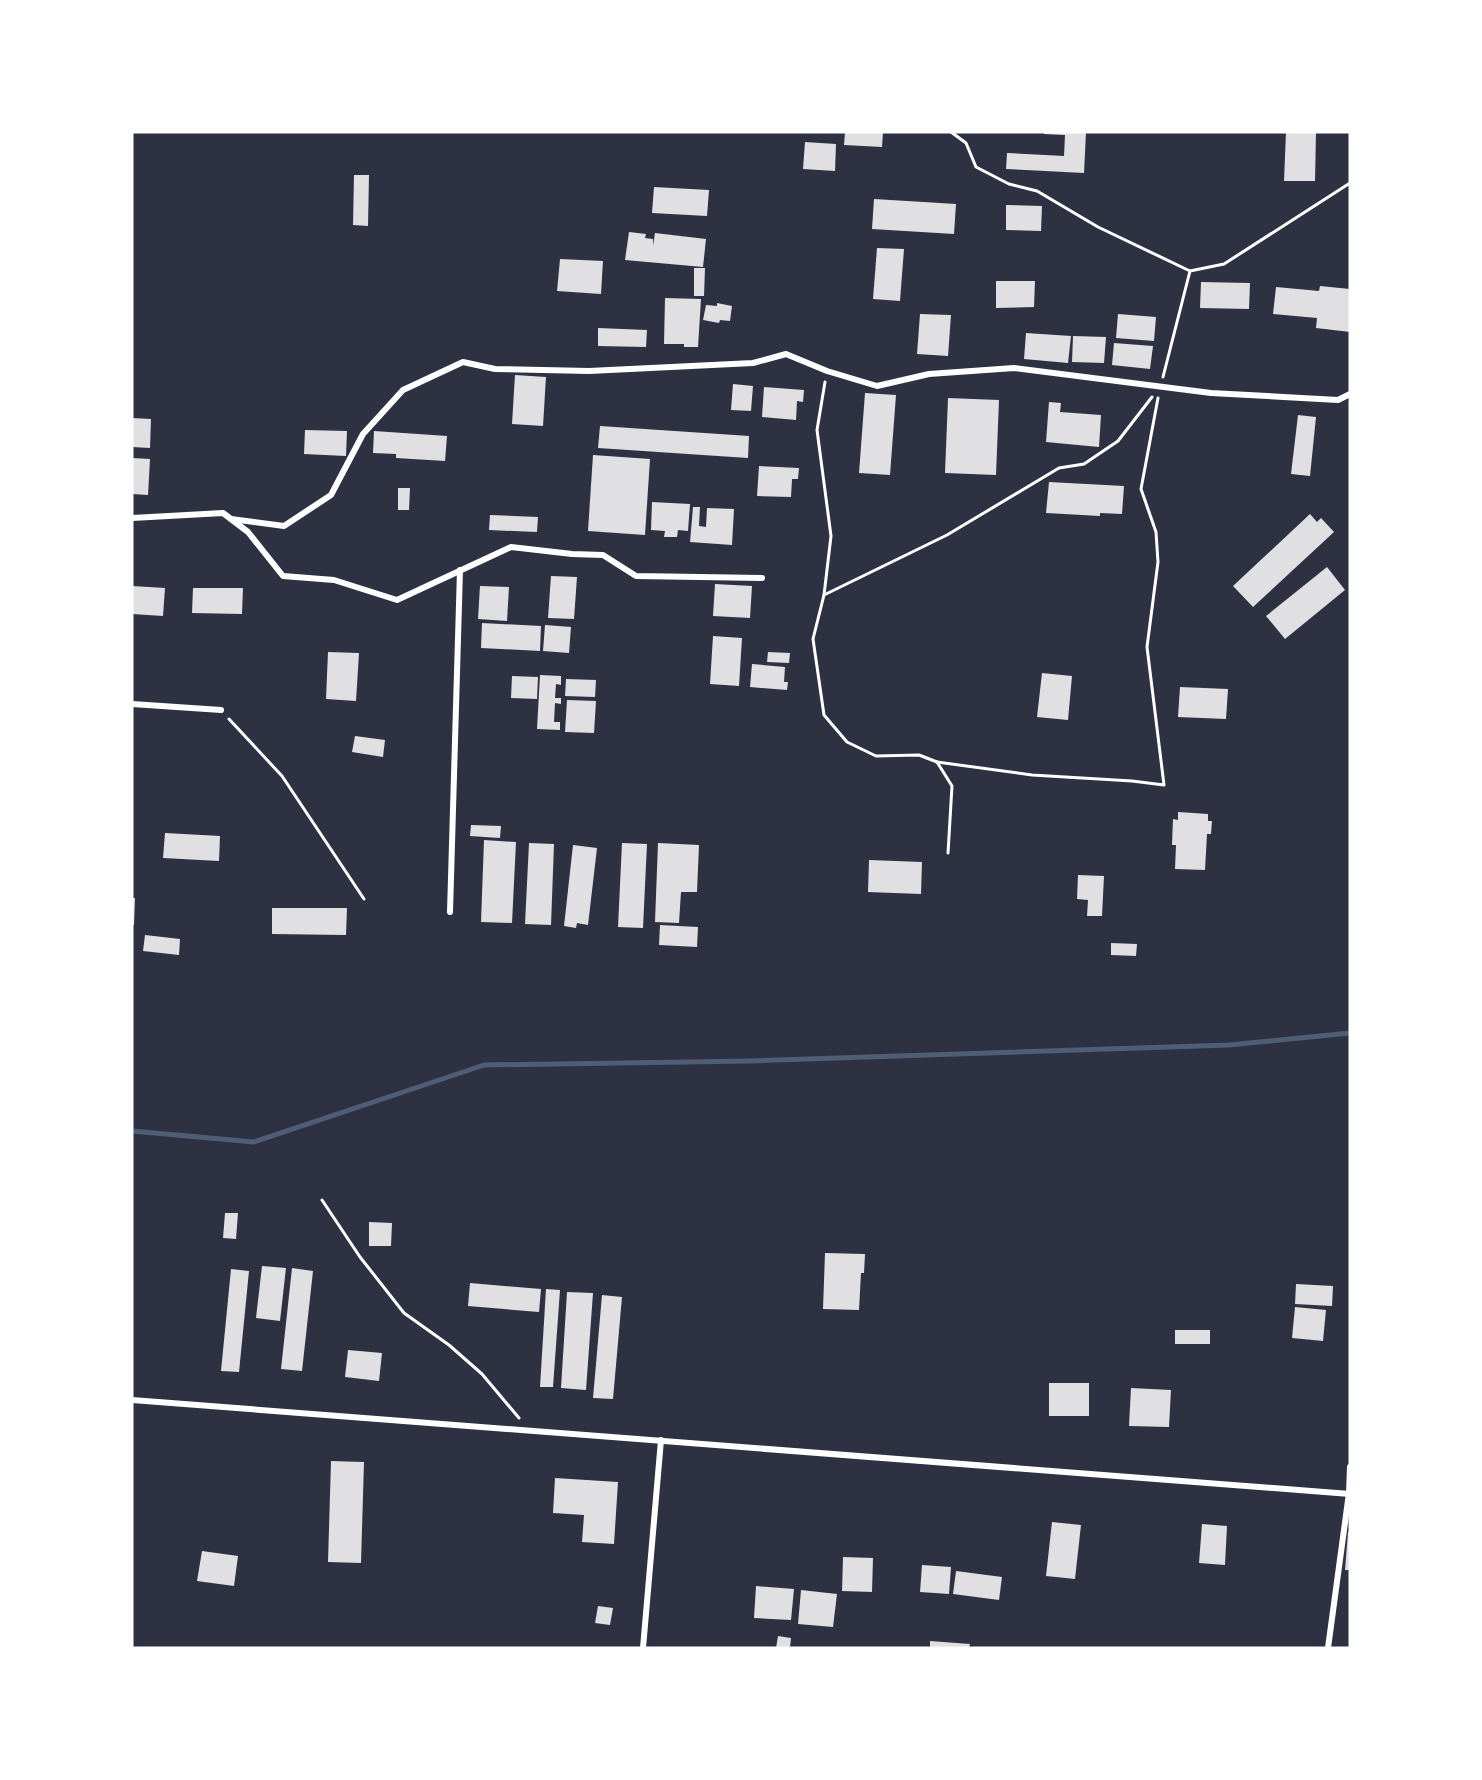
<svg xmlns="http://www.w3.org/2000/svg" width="1482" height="1780" viewBox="0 0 1482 1780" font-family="Mulish,sans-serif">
	<rect width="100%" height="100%" fill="#2d3142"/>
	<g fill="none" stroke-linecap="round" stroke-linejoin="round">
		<polyline stroke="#4f5d75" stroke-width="5" points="132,1131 254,1142 484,1065 749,1061 1229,1045 1350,1033"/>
	</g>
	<g fill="#e0e0e3">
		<polygon points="845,132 883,132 882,147 844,145"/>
		<polygon points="1044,132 1086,132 1084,173 1006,169 1007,153 1064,156 1065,135 1044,134"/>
		<polygon points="1286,132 1316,132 1315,181 1284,181"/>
		<polygon points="805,142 836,144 835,171 803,169"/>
		<polygon points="354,175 369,175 368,226 353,225"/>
		<polygon points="654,187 709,190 707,216 652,213"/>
		<polygon points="874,199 956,204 954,234 872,229"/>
		<polygon points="1006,205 1042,206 1041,231 1006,230"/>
		<polygon points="629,232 646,234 645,238 653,239 653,246 655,233 706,239 703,267 625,260"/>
		<polygon points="877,248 904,249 900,301 873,299"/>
		<polygon points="560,259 603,261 601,294 557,291"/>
		<polygon points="694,268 705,268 704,296 694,296"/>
		<polygon points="996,281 1035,281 1034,307 996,308"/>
		<polygon points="1201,282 1250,283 1249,309 1200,308"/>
		<polygon points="1320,286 1350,289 1350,332 1316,328 1317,318 1273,314 1276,287 1319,291"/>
		<polygon points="665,298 701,299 698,347 684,347 684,344 664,344"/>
		<polygon points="717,303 732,306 730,321 720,320 719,323 703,320 706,305 717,306"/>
		<polygon points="920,314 951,315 948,356 917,354"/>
		<polygon points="1118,314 1156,317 1154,341 1116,338"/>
		<polygon points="598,328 647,330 646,347 598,346"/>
		<polygon points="1026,333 1071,336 1068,363 1024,359"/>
		<polygon points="1073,336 1106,337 1104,363 1072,362"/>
		<polygon points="1114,343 1153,346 1150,369 1112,365"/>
		<polygon points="515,375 546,377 543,426 512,424"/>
		<polygon points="733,384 753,386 751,411 731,410"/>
		<polygon points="764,387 804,390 803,402 797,401 796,420 762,417"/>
		<polygon points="865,393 896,395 890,475 859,473"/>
		<polygon points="948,398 999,400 996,475 945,473"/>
		<polygon points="1049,402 1061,403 1060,412 1101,415 1099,447 1046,442"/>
		<polygon points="1298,415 1316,417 1310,476 1291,474"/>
		<polygon points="132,418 151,419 150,448 132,447"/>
		<polygon points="600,426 749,436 748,458 598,448"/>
		<polygon points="305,430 347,431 346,456 304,454"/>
		<polygon points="374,431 447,436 445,461 396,458 396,454 373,453"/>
		<polygon points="593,455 650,459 645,535 588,531"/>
		<polygon points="132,458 150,459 148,495 132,494"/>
		<polygon points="759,466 799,468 798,479 792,479 791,497 757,496"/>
		<polygon points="1049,482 1124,486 1122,514 1100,513 1100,516 1046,513"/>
		<polygon points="398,488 410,488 409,510 398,510"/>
		<polygon points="652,502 690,504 688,531 678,530 677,537 664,537 665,531 651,530"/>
		<polygon points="693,507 700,507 699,526 706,527 707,508 734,509 732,545 690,542"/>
		<polygon points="1310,514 1317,522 1321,518 1334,532 1253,607 1233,586"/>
		<polygon points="490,515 538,517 537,532 489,530"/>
		<polygon points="1327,567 1345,590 1285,639 1266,616"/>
		<polygon points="551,576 577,577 574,619 548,618"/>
		<polygon points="715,584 752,586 750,618 713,616"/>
		<polygon points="132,586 165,588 163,616 132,614"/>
		<polygon points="480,586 509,587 507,621 478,619"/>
		<polygon points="193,588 243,588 242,614 192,613"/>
		<polygon points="482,623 541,626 540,651 481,648"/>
		<polygon points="545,625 571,627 569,653 543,651"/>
		<polygon points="713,636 742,638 739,686 710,684"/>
		<polygon points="328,652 359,653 356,701 326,699"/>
		<polygon points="768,652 790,653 789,663 767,662"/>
		<polygon points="752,664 785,667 784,682 788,682 787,690 750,687"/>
		<polygon points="1042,673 1072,676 1068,720 1037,717"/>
		<polygon points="540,675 561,676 561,685 556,684 555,698 561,698 561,704 555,703 554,722 560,722 560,730 537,729"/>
		<polygon points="512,676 538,677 537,699 511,698"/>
		<polygon points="566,679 596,680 595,697 565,696"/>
		<polygon points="1180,687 1228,689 1226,719 1178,717"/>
		<polygon points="567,700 596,701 594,733 565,732"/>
		<polygon points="355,736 385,740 383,757 352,752"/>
		<polygon points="1178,812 1208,814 1208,821 1212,821 1211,834 1207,834 1205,870 1175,869 1176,845 1172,845 1173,819 1178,820"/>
		<polygon points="471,825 501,826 500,838 470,836"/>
		<polygon points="165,833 220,836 219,861 163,858"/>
		<polygon points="484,840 516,842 512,923 481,922"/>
		<polygon points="529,843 554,844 551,925 525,924"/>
		<polygon points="622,843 647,844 643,928 618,927"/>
		<polygon points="658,843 699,845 697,892 681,892 679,923 655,922"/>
		<polygon points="573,845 597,848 588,925 577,923 576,928 564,926"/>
		<polygon points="869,860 922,862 921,894 868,892"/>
		<polygon points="1078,875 1104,876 1102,916 1087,916 1088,900 1077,899"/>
		<polygon points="132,898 135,898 134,925 132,925"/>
		<polygon points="272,908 347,908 346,935 272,934"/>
		<polygon points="660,925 698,927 697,947 659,945"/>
		<polygon points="145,935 180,939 179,955 143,951"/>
		<polygon points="1111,943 1137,944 1136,956 1111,955"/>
		<polygon points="225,1213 238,1213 236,1239 223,1238"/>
		<polygon points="369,1222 392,1223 391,1246 369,1246"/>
		<polygon points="825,1253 865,1254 864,1273 861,1273 859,1310 823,1309"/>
		<polygon points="262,1266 286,1268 280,1321 256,1318"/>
		<polygon points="292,1268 313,1271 302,1371 281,1369"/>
		<polygon points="231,1269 249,1271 239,1372 221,1371"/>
		<polygon points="470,1283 541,1289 539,1312 468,1306"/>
		<polygon points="1296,1284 1333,1286 1332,1306 1295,1304"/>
		<polygon points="546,1289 560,1290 553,1387 540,1387"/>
		<polygon points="567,1292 593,1293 586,1390 561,1388"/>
		<polygon points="602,1295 622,1297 613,1399 593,1398"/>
		<polygon points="1295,1307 1326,1310 1323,1341 1292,1338"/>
		<rect x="1175" y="1330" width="35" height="14"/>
		<polygon points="348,1350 382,1353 379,1381 345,1377"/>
		<rect x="1049" y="1383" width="40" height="33"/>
		<polygon points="1131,1388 1171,1390 1169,1427 1129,1426"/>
		<polygon points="331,1461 364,1462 361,1563 328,1562"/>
		<polygon points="555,1478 618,1482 614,1544 582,1542 584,1515 553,1513"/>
		<polygon points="1052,1522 1081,1525 1075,1579 1046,1576"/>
		<polygon points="1202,1524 1227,1526 1225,1565 1199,1563"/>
		<polygon points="1348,1532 1350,1532 1350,1570 1345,1570"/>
		<polygon points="202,1551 238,1556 234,1586 197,1581"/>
		<polygon points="843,1557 873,1558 872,1592 842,1591"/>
		<polygon points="922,1565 951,1567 949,1594 920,1592"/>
		<polygon points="956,1571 1002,1577 999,1600 953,1594"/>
		<polygon points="756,1586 794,1589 791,1620 754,1618"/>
		<polygon points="801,1590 837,1594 833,1627 798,1624"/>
		<polygon points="598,1606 613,1608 610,1625 595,1623"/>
		<polygon points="778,1636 791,1638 790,1648 776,1648"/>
		<polygon points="930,1641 970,1644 969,1648 930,1648"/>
	</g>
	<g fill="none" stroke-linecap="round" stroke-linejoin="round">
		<g stroke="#fff" stroke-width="3">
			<polyline points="951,132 966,143 976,167 1009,184 1037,191 1098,227 1190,271 1224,264 1350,183"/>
			<polyline points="1163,377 1190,271"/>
			<polyline points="825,382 817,430 831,536 824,595 813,639 824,715 847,742 876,756 919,755 937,762 952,786 948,853"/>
			<polyline points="824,595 947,535 1059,468 1084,464 1118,441 1152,397"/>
			<polyline points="229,719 282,776 364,899"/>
			<polyline points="937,762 1032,775 1132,781 1164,785 1147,647 1158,562 1156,532 1141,489 1158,398"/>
			<polyline points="322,1200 360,1257 404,1313 449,1345 482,1374 519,1418"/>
		</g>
		<g stroke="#fff" stroke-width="6">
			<polyline points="132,518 223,513 248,532 283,576 334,580 397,600 511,547 572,554 603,555 636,576 762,578"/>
			<polyline points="231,519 284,526 331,495 363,434 403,390 463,362 495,369 589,371 753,363 786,354 827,371 877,386 929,374 1014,368 1211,393 1338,400 1350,394"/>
			<polyline points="132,704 221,710"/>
			<polyline points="450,912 460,570"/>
			<polyline points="132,1400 1350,1494"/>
			<polyline points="643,1648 661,1440"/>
			<polyline points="1328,1648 1349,1493 1350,1467"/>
		</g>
	</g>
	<rect width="1482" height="1780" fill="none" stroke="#ffffff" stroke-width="267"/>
</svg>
